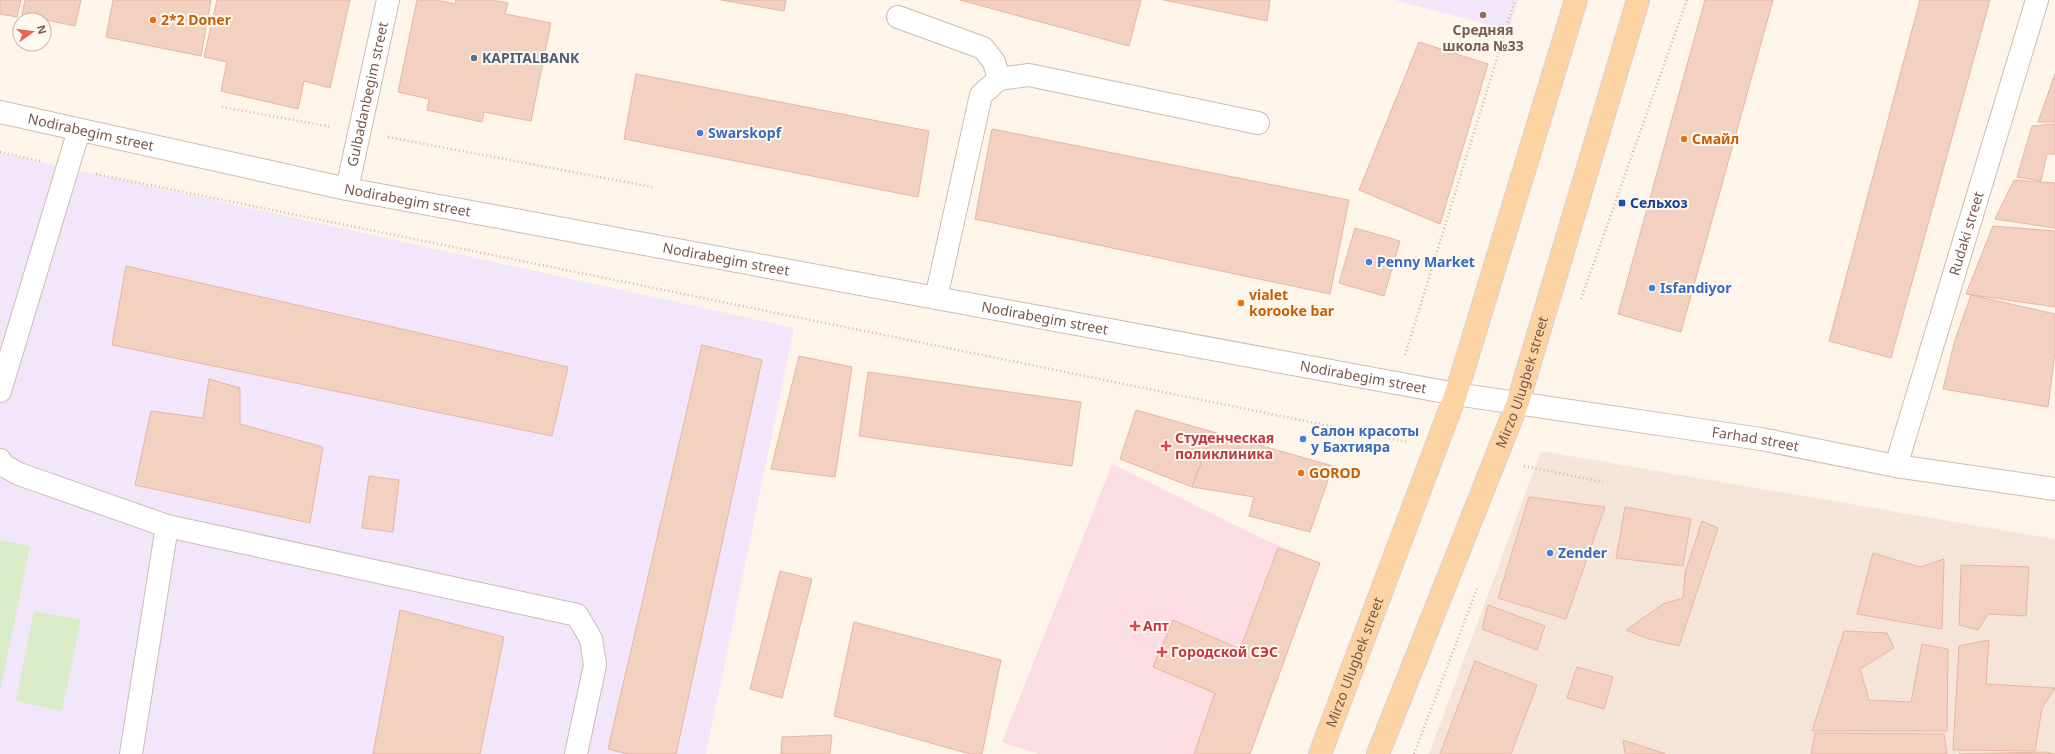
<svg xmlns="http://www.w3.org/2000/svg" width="2055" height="754" viewBox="0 0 2055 754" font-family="'Noto Sans',sans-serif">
	<rect width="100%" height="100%" fill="#fdf4ea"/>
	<polygon fill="#f5e5d8" points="1541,451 2055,539 2055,754 1429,754"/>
	<g fill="#f1e6fa">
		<polygon points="1394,0 1518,0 1509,30"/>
		<polygon points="0,153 794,328 706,754 0,754"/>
	</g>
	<polygon fill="#fbdde3" points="1112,464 1259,537 1320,563 1250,754 1039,754 1002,742"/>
	<g fill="#d9ecc7">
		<polygon points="0,540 30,546 0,691"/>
		<polygon points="34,611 81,620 62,711 16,701"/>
	</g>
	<g fill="#f3d1c1" stroke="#e7b5a1">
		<polygon points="0,0 21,0 17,17 0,14"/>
		<polygon points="25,0 81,0 75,26 22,15"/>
		<polygon points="113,0 211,0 201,56 106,37"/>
		<polygon points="217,0 350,0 330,88 304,81 298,109 221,91 227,62 204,57"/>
		<polygon points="417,0 436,0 455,4 456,0 492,0 508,3 505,14 551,23 531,121 484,112 482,122 427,110 429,99 398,92"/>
		<polygon points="721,0 786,0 784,11"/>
		<polygon points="960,0 1141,0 1129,46"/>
		<polygon points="1164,0 1270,0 1267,21"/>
		<polygon points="1705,0 1773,0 1681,332 1618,314"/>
		<polygon points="1920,0 1990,0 1891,358 1829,341"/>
		<polygon points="1419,42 1488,64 1440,224 1359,190"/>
		<polygon points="636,74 929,131 918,197 624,139"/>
		<polygon points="2055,74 2055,122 2038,122"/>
		<polygon points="2055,124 2055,154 2047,154 2041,181 2017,177 2032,126"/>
		<polygon points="992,129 1349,200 1330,294 975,219"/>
		<polygon points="2014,180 2055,183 2055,228 1995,219"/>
		<polygon points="1993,226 2055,231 2055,307 1966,294"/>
		<polygon points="1355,228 1400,241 1384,296 1339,283"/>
		<polygon points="126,266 568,367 552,436 112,345"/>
		<polygon points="1971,295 2055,314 2055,353 2048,407 1943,389 1955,340"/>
		<polygon points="702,345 762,360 676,754 628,754 608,749"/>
		<polygon points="799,356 852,367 835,477 771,469"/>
		<polygon points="868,372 1081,402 1072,466 859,436"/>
		<polygon points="209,379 240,388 240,424 323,447 310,523 135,485 151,411 203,418"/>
		<polygon points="1136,410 1213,432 1192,487 1120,459"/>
		<polygon points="1213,432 1333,466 1310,532 1249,516 1254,497 1192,487"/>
		<polygon points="369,476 399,480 393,532 362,528"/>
		<polygon points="1529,497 1605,507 1566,619 1498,598"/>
		<polygon points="1625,507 1691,519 1683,566 1616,558"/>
		<polygon points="1702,521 1718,528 1679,646 1649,639 1626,630 1663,604 1683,598 1685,573"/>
		<polygon points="1278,548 1320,563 1250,754 1194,754 1215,693 1153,667 1173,620 1240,649"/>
		<polygon points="1873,553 1920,567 1944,559 1942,629 1857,614"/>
		<polygon points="1961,565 2029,567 2026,616 1988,614 1978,630 1959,625"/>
		<polygon points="780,571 812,579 782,698 750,689"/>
		<polygon points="1488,605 1545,626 1537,650 1482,629"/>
		<polygon points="400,610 504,637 480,754 373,754"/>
		<polygon points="854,622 1001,660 982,754 970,754 834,716"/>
		<polygon points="1844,631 1887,633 1894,648 1860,669 1869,700 1911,702 1922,644 1948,649 1947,731 1812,731"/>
		<polygon points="1989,640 1986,684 2055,688 2042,708 2035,751 1953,750 1959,646"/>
		<polygon points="1475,661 1537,685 1511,754 1440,754"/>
		<polygon points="1577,667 1613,677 1604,709 1567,698"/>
		<polygon points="1815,733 1944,734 1947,754 1811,754"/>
		<polygon points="832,735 830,754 781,754 782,737"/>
		<polygon points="1623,740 1666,754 1625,754"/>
		<polygon points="2045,752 2055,754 1959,754"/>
	</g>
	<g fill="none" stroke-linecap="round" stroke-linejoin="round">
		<defs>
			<g id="minor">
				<polyline points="898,17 983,48 994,62 999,79"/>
				<path id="s1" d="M0 112 347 189 1396 383 1456 394 1761 439 1896 466 2055 489"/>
				<path id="s2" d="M347 189 388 0"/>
				<polyline points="936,298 981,95 999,79 1029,75 1258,123"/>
				<polyline points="0,391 79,130"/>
				<polyline points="0,460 3,465 19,474 167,526 131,754"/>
				<path id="s3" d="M1896 466 2037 0"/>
				<polyline points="167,526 577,615 591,639 595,665 576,754"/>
			</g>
			<g id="major">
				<path id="s4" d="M1320 754 1456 394 1576 0"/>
				<path id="s5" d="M1378 754 1518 402 1638 0"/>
			</g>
		</defs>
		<use href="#minor" stroke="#d1baae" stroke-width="24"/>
		<use href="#major" stroke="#dad0cd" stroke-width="24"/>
		<g stroke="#d9b3a3" stroke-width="2.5" stroke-dasharray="1 3" stroke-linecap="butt">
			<polyline points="222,107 332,127"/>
			<polyline points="388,137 652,187"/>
			<polyline points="0,152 40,161"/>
			<polyline points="96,174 1408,442"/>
			<polyline points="1581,299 1687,0"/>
			<polyline points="1405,355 1515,0"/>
			<polyline points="1524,466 1603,482"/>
			<polyline points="1414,754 1478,586"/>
		</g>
		<use href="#minor" stroke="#fff" stroke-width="22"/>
		<use href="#major" stroke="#fcd3a2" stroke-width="22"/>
	</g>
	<circle fill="#8d6e63" stroke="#fff8f1" stroke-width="1.5" cx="1483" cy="15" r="4"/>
	<g fill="#e8710a" stroke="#fff8f1" stroke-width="1.5">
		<circle cx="153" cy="20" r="4"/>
		<circle cx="1684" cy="139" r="4"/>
		<circle cx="1241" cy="303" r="4"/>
		<circle cx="1301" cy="473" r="4"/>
	</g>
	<circle fill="#5c6f8a" stroke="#fff8f1" stroke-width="1.5" cx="474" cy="58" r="4"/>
	<g fill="#3f7fe0" stroke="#fff8f1" stroke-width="1.5">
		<circle cx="700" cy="133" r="4"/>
		<circle cx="1369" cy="262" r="4"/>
		<circle cx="1652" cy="288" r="4"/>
		<circle cx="1303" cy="439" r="4"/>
		<circle cx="1550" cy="553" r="4"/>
	</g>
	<rect fill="#1a4fb4" stroke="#fff8f1" stroke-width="1.5" x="1618" y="199" width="8" height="8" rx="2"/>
	<g fill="#e0444e" stroke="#fff8f1" stroke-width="1.5">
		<path d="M1164 440h4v4h4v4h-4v4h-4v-4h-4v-4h4z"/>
		<path d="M1133 620h4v4h4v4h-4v4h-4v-4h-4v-4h4z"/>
		<path d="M1160 646h4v4h4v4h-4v4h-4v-4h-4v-4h4z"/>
	</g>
	<g text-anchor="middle" stroke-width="4" stroke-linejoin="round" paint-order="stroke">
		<g font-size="14" font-weight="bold" fill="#c56008" stroke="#fff8f1" text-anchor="start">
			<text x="161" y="25">2*2 Doner</text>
			<text x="1692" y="144">Смайл</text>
			<text x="1249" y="300">vialet<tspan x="1249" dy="16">korooke bar</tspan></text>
			<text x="1309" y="478">GOROD</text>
		</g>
		<g font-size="14" font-weight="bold" fill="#785e54" stroke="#fff8f1">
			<text x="1483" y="35">Средняя<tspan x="1483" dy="16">школа №33</tspan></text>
		</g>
		<g font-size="14" font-weight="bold" fill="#4e5e75" stroke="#fff8f1" text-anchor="start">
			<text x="482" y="63">KAPITALBANK</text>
		</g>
		<g font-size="14" fill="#7a584c" stroke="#fff8f1">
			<text dy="5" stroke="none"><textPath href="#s2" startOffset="97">Gulbadanbegim street</textPath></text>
			<text dy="5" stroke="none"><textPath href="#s1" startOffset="93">Nodirabegim street</textPath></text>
			<text dy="5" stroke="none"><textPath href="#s1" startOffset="417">Nodirabegim street</textPath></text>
			<text dy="5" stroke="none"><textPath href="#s3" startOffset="243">Rudaki street</textPath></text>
			<text dy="5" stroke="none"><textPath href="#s1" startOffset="741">Nodirabegim street</textPath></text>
			<text dy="5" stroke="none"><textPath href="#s1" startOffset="1065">Nodirabegim street</textPath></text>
			<text dy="5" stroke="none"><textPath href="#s1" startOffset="1389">Nodirabegim street</textPath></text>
			<text dy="5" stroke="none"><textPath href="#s5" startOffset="399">Mirzo Ulugbek street</textPath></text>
			<text dy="5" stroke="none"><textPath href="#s1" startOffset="1786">Farhad street</textPath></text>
			<text dy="5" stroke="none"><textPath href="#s4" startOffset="98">Mirzo Ulugbek street</textPath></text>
		</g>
		<g font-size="14" font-weight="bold" fill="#366cbe" stroke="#fff8f1" text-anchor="start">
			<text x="708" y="138">Swarskopf</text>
			<text x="1377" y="267">Penny Market</text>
			<text x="1660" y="293">Isfandiyor</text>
			<text x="1311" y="436">Салон красоты<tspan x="1311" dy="16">у Бахтияра</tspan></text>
			<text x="1558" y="558">Zender</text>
		</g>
		<g font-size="14" font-weight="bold" fill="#164399" stroke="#fff8f1" text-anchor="start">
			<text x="1630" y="208">Сельхоз</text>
		</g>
		<g font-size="14" font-weight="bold" fill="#be3a42" stroke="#fff8f1" text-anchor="start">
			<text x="1175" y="443">Студенческая<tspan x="1175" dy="16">поликлиника</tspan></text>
			<text x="1143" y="631">Апт</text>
			<text x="1171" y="657">Городской СЭС</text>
		</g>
	</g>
	<g transform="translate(32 32) rotate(76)"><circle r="19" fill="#fff8f1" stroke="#cab8af"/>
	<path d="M0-3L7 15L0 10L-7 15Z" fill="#e9634d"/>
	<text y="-6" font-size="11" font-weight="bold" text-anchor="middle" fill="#7a584c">N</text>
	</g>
</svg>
